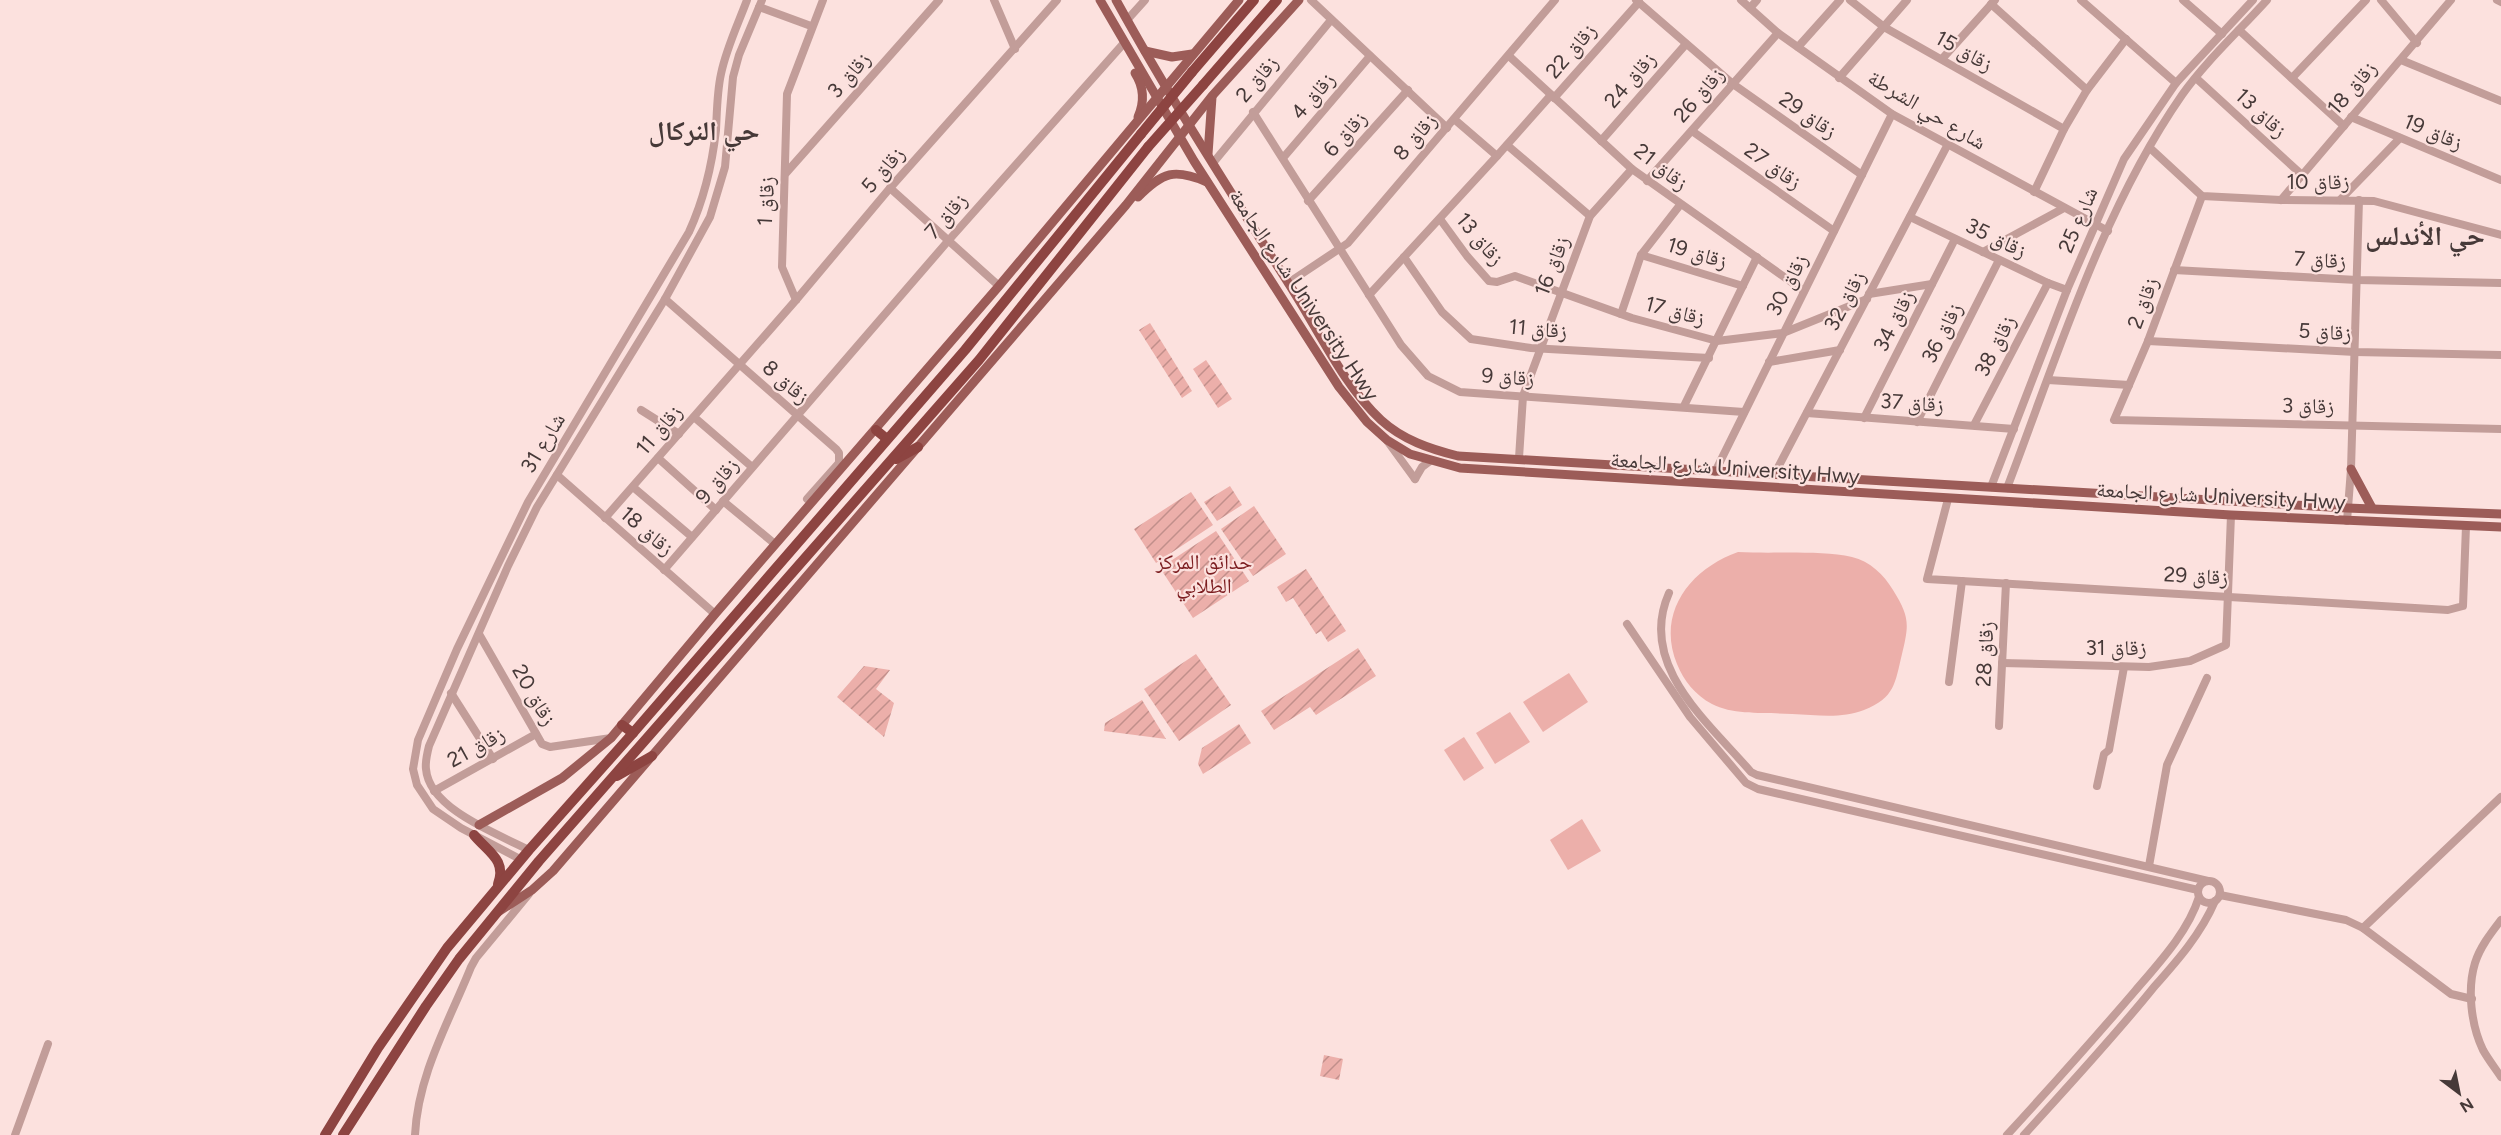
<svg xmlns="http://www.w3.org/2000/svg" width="2501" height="1135" viewBox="0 0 2501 1135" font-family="Figtree,'Noto Naskh Arabic',sans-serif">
	<defs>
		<pattern id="garden-furrows" width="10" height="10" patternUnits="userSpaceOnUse" patternTransform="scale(1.5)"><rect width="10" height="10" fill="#ecafaa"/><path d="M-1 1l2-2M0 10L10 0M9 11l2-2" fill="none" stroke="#c18f8b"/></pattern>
	</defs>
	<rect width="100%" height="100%" fill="#fce1de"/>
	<g fill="url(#garden-furrows)">
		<polygon points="1150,323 1192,391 1182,398 1139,330"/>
		<polygon points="1206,360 1232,399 1218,408 1193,369"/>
		<polygon points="1230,486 1242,505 1217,521 1204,502"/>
		<polygon points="1191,492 1213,525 1156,563 1134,529"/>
		<polygon points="1254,506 1286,554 1253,576 1221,529"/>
		<polygon points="1216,531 1249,581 1193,618 1160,568"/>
		<polygon points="1306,569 1346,631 1328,642 1321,631 1316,634 1293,598 1286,602 1277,587"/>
		<polygon points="1358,648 1376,676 1316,715 1310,707 1274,730 1261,711"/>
		<polygon points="1196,654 1231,705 1179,741 1144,689"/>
		<polygon points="864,666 890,670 876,689 894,703 884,737 837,697"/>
		<polygon points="1142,700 1166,739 1104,731 1105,723"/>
		<polygon points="1239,724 1251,743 1203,774 1198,764 1202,748"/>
		<polygon points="1324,1055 1343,1059 1339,1080 1320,1076"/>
	</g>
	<g fill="#ecafaa">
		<path d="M1738 552C1773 554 1819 550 1852 557 1870 561 1884 575 1893 590 1910 617 1909 625 1902 654 1895 683 1895 698 1864 710 1841 719 1817 715 1792 714 1767 712 1735 716 1712 704 1695 695 1684 681 1677 664 1656 613 1690 569 1738 552Z"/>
		<polygon points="1569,673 1588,702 1543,732 1523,702"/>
		<polygon points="1510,712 1530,742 1495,764 1476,733"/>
		<polygon points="1464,737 1484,768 1464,781 1444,750"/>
		<polygon points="1582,819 1601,851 1568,870 1550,840"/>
	</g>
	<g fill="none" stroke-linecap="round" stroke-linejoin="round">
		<g stroke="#c29d99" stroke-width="8">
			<polyline points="994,0 1015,49"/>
			<polyline points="1311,0 1447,128"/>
			<polyline points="1636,0 1733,84 1862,175"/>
			<polyline points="1741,0 1778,33 1892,114 2108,231"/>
			<polyline points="1850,0 1884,27 2064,129"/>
			<polyline points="2081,0 2176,83"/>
			<polyline points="2183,0 2222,34"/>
			<polyline points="2381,0 2417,43"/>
			<polyline points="2497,0 2501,2"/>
			<polyline points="1991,4 2087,90"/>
			<polyline points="759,7 811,26"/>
			<polyline points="1750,8 1757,0"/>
			<polyline points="1127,20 1145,0"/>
			<polyline points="2239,30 2344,126"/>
			<polyline points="1798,47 1840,0"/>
			<polyline points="1509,56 1632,169 1804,291"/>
			<polyline points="1942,59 1995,0"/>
			<polyline points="2401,60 2501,101"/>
			<polyline points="1839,78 1907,0"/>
			<polyline points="2196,78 2302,175"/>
			<polyline points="2292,78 2366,0"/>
			<polyline points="1554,98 1639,2"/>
			<polyline points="1253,112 1401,345 1428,376 1460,392 1744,412"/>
			<polyline points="2351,117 2501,180"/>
			<polyline points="1454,119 1497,156"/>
			<polyline points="1692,131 1834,231"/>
			<polyline points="1601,141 1686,44"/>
			<polyline points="1507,145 1590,216"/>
			<polyline points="2150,148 2202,196 2281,200 2374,201 2501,235"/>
			<polyline points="1283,158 1370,56"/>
			<polyline points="1213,163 1331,20"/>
			<polyline points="786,173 939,0"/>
			<polyline points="1647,181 1778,33"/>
			<polyline points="890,188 999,286"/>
			<polyline points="2034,192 2064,129 2087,90 2126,39"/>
			<polyline points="2202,196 2148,341 2114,420 2501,429"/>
			<polyline points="2281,200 2451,0"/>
			<polyline points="2340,200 2400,138"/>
			<polyline points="1308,201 1408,90"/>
			<polyline points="1910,217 2048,283 2067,290"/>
			<polyline points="1440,219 1467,256 1489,281 1497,282 1515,276 1632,318 1717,341 1783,333 1867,299"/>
			<polyline points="1983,252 2064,208"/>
			<polyline points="1641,255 1743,286"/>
			<polyline points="1404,257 1442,312 1471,339 1531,348 1709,358"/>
			<polyline points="2174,270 2357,280 2501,283"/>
			<polyline points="1288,283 1348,243 1555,0"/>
			<polyline points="1869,294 1932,284"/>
			<polyline points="1369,295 1497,156 1551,95"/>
			<polyline points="665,299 836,449 839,453 839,463 807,499"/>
			<polyline points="796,300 782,267 787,94 823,0"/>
			<polyline points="1621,314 1641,255 1680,205"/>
			<polyline points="2148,341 2355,352 2501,355"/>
			<polyline points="1769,362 1840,350"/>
			<polyline points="2048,380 2129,385"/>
			<polyline points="1684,406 1757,257"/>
			<polyline points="641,410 679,434"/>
			<polyline points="1807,413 2014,429"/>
			<polyline points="694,417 752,467"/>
			<polyline points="1864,418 1955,239"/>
			<polyline points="1917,422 1999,260"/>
			<polyline points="1974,425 2048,283"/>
			<polyline points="1388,442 1415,479"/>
			<polyline points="658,458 716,510"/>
			<polyline points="1519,458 1523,396 1590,216 1632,169"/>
			<polyline points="1715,472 1892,114"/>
			<polyline points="557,475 715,614"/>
			<polyline points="1774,475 1948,144"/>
			<polyline points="1415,479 1422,467 1430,461"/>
			<polyline points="633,487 692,537"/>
			<polyline points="1991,487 2067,290 2124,159 2176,83 2253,0"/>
			<path d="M2007 488C2057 357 2102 210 2182 95 2206 61 2239 31 2267 0"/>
			<polyline points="1948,499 1927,579 2448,610 2463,606 2466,526"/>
			<polyline points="723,501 775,544"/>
			<polyline points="605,518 796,300 890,188 1057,0"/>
			<polyline points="2347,521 2351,469 2359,200"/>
			<polyline points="664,570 948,241 1124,43"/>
			<path d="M1669 593C1637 665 1708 722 1751 772L1757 775 2208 881"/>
			<polyline points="1627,624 1690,717 1746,783 1758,789 2198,890"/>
			<polyline points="479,634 542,744 550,747 611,738"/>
			<polyline points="2002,663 2149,667 2190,661 2226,645 2231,515"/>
			<polyline points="1949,682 1962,581"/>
			<polyline points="451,693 493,759"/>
			<polyline points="1999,726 2006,583"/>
			<polyline points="2097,786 2104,754 2109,750 2124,667"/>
			<polyline points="434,791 536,734"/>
			<path d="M529 850C498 834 429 809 426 769 425 762 427 754 429 746L508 566 537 507 665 299 710 217 725 167 733 77 739 55 762 0"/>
			<path d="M520 859 461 828 433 809 417 785 413 769 418 740 457 649 528 502 689 232C704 199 712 166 716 130 717 111 717 92 721 74 726 49 738 24 747 0"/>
			<polyline points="2149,866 2167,765 2207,678"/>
			<circle cx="2209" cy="892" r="11"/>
			<polyline points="2220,895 2346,920 2363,928 2451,994 2472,999"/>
			<path d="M2501 920C2491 933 2480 947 2475 963 2467 989 2471 1025 2483 1050 2488 1059 2495 1068 2501 1077"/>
			<polyline points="2363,928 2501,797"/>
			<polyline points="15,1135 48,1044"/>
			<path d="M415 1135C418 1074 449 1022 471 967L476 958 529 894"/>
			<path d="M2007 1135C2050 1088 2093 1040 2135 991 2159 963 2188 932 2199 897"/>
			<path d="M2024 1135C2068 1086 2113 1038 2154 987 2177 961 2201 934 2215 901"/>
		</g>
		<g stroke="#9c5c58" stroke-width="9">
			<polyline points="1100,0 1194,161 1339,387 1367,422 1387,440 1410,454 1460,468 2231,515 2501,527"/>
			<path d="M1116 0C1171 100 1233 196 1294 292 1320 333 1345 387 1381 420 1403 440 1430 449 1458 456L2347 508 2501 514"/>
			<polyline points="1145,51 1172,57 1192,54"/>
			<path d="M1135 73C1144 87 1145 101 1138 117"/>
			<polyline points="1208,154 1212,97"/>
			<path d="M1138 197C1163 172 1174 168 1207 182"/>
			<polyline points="2351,469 2372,508"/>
			<polyline points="479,825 562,778 611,738 715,614 999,286 1239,0"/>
			<polyline points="498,912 532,890 553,871 1126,205 1212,96 1299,0"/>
		</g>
		<g stroke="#8d4441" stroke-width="10">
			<polyline points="1192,72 1254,0"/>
			<polyline points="1203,85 1277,0"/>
			<polyline points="876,430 887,439"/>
			<polyline points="896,459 918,447"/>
			<polyline points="622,725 633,733"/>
			<polyline points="617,776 652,756"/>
			<path d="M474 835C488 852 507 860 498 884"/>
			<polyline points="325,1135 378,1048 447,948 529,850 633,733 965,350 1141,134"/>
			<polyline points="343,1135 426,1006 459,959 539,861 979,360 1148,147"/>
		</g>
		<g stroke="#8d4441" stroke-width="10">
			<polyline points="1141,134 1192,72"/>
			<polyline points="1148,147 1203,85"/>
		</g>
	</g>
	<g text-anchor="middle" stroke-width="4.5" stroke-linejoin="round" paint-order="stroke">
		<g font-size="21" fill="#463938" stroke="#fce1de">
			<text transform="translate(1571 51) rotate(-49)" y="7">زقاق 22</text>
			<text transform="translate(1964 51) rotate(29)" y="7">زقاق 15</text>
			<text transform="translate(849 75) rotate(-49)" y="7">زقاق 3</text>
			<text transform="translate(1257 79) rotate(-50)" y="7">زقاق 2</text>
			<text transform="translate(1630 80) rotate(-49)" y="7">زقاق 24</text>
			<text transform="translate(2352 88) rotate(-49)" y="7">زقاق 18</text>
			<text transform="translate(1699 95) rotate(-49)" y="7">زقاق 26</text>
			<text transform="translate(1313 96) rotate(-49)" y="7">زقاق 4</text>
			<text transform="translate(1927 110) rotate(31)" y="7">شارع حي الشرطة</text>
			<text transform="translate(2261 113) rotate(43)" y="7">زقاق 13</text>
			<text transform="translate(1808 115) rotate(35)" y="7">زقاق 29</text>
			<text transform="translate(2433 132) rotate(23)" y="7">زقاق 19</text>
			<text transform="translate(1345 134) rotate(-48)" y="7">زقاق 6</text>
			<text transform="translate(1415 137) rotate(-49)" y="7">زقاق 8</text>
			<text transform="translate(1773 166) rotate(35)" y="7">زقاق 27</text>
			<text transform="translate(1661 167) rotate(38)" y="7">زقاق 21</text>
			<text transform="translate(883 170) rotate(-49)" y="7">زقاق 5</text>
			<text x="2318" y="189">زقاق 10</text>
			<text transform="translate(766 201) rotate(-87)" y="7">زقاق 1</text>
			<text transform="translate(946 216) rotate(-49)" y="7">زقاق 7</text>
			<text transform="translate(2078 220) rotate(-67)" y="7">شارع 25</text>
			<text transform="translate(1996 238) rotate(26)" y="7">زقاق 35</text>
			<text transform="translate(1480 239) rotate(50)" y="7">زقاق 13</text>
			<text transform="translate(1697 253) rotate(17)" y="7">زقاق 19</text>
			<text transform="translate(2320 260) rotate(3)" y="7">زقاق 7</text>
			<text transform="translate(1552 266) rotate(-69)" y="7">زقاق 16</text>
			<text transform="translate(1787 285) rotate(-63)" y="7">زقاق 30</text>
			<text transform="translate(1304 295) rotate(56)" y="7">شارع الجامعة University Hwy</text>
			<text transform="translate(1845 301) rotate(-62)" y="7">زقاق 32</text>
			<text transform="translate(2143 303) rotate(-70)" y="7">زقاق 2</text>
			<text transform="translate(1675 311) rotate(15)" y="7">زقاق 17</text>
			<text transform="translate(1894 321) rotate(-63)" y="7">زقاق 34</text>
			<text transform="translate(1538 329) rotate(5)" y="7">زقاق 11</text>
			<text transform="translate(2325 332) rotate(3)" y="7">زقاق 5</text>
			<text transform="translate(1942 333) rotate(-63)" y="7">زقاق 36</text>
			<text transform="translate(1995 346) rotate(-63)" y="7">زقاق 38</text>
			<text transform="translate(1508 377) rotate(4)" y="7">زقاق 9</text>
			<text transform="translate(786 382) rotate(41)" y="7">زقاق 8</text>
			<text transform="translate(1912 403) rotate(4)" y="7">زقاق 37</text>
			<text transform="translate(2308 406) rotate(1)" y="7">زقاق 3</text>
			<text transform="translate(659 430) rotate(-49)" y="7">زقاق 11</text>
			<text transform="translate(543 443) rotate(-59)" y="7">شارع 31</text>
			<text transform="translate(1735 468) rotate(4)" y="7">شارع الجامعة University Hwy</text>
			<text transform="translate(717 481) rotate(-49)" y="7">زقاق 9</text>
			<text transform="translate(2221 496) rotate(3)" y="7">شارع الجامعة University Hwy</text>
			<text transform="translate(647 531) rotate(41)" y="7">زقاق 18</text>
			<text transform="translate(2196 576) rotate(3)" y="7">زقاق 29</text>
			<text x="2116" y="655">زقاق 31</text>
			<text transform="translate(1985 654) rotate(-87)" y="7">زقاق 28</text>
			<text transform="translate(534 695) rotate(60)" y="7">زقاق 20</text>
			<text transform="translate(476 747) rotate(-29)" y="7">زقاق 21</text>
		</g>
		<g font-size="21" fill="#7b1c1f" stroke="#fce1de">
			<text x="1204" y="569">حدائق المركز<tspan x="1204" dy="24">الطلابي</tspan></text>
		</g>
		<g font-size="27" font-weight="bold" fill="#463938" stroke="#fce1de">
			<text x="704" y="140">حي النركال</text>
			<text x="2425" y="245">حي الأندلس</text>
		</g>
	</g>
	<g transform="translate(2459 1093) rotate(148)" stroke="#fce1de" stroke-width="4.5" paint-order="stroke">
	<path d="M0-4.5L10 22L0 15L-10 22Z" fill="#463938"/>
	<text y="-9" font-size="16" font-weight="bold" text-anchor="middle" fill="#463938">N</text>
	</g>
</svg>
